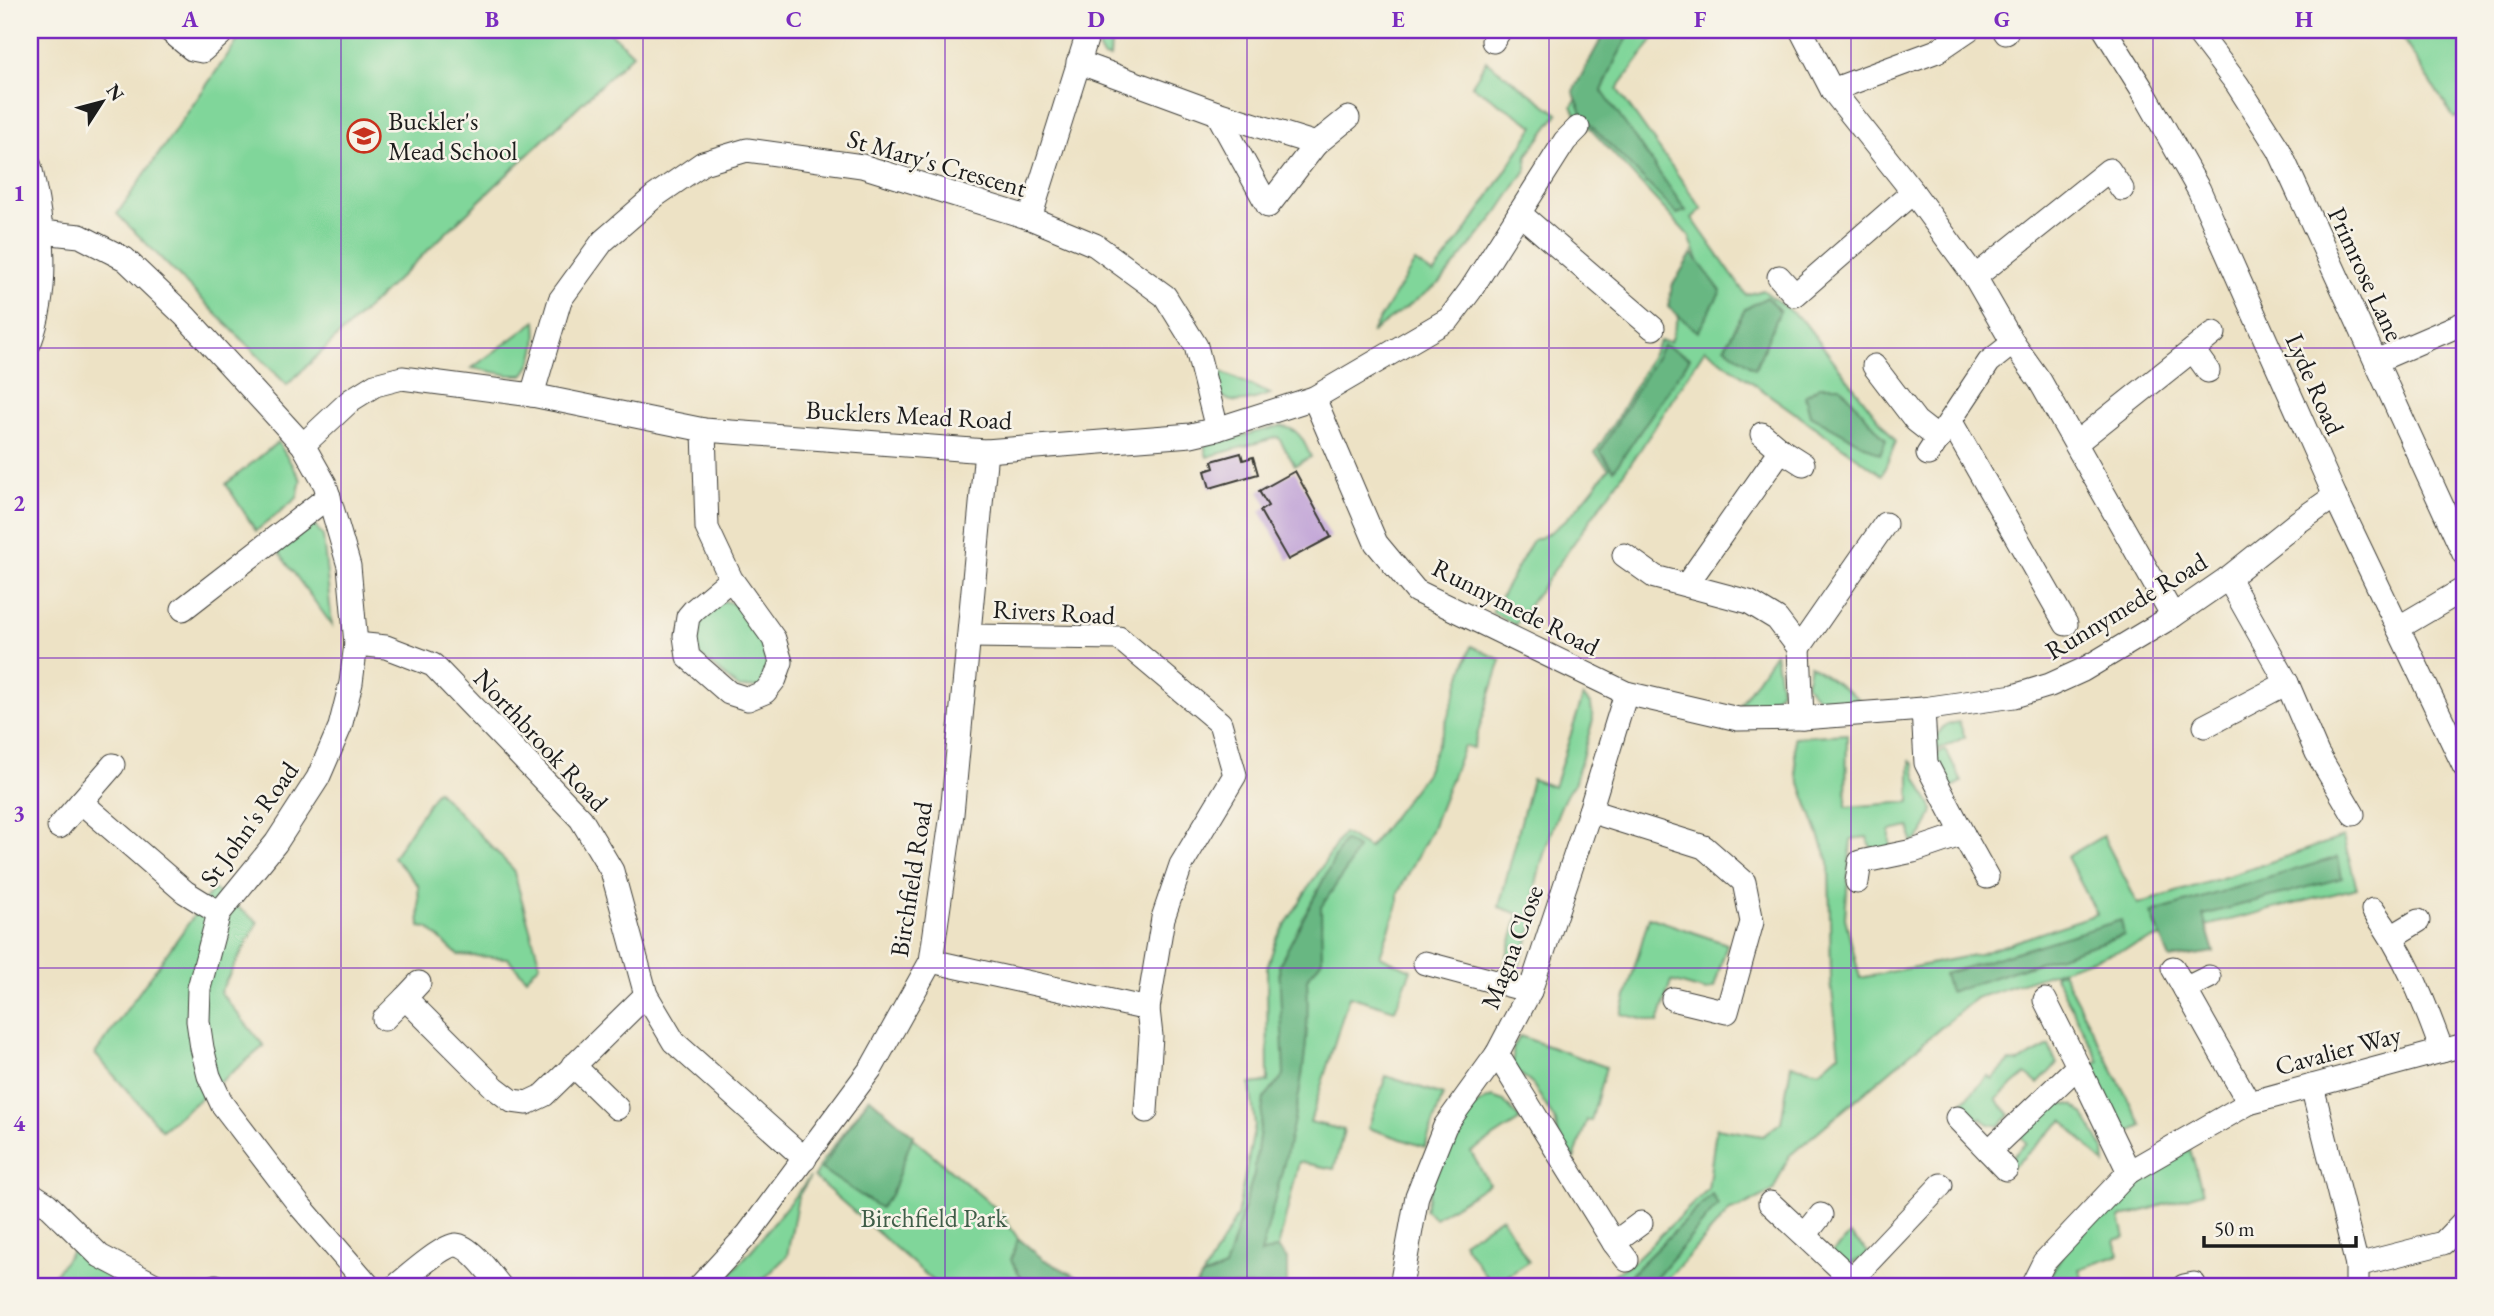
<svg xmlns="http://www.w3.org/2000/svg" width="2494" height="1316" viewBox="0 0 2494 1316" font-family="'EB Garamond',serif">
	<rect width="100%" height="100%" fill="#f7f3e8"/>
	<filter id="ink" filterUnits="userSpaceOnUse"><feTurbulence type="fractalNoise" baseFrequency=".0143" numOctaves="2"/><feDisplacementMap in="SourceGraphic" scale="14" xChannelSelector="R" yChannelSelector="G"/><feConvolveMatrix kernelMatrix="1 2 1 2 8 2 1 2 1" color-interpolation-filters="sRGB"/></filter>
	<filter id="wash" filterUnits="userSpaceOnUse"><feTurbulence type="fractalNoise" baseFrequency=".00686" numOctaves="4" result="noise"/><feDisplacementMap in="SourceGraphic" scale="28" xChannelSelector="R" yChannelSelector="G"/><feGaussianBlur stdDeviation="1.57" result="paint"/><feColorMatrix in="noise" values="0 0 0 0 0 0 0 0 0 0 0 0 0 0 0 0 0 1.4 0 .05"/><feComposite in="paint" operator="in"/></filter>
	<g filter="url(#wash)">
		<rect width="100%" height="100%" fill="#ede2c5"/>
		<g fill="#80d69a" stroke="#4e795b" stroke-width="2">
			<polygon points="245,30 608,30 633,54 287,385 117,214"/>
			<polygon points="1096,30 1120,30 1111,44 1110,58 1103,57 1099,50"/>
			<path d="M1617 30H1660L1617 89 1702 209 1692 218 1746 295 1763 290 1804 322 1896 442 1882 475 1705 349 1638 453 1515 625 1492 612 1533 540C1562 533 1591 491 1609 468L1595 453 1620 413 1660 341 1670 342 1698 260 1689 236 1586 124H1581L1572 106Z"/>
			<polygon points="2397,30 2464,30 2464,114 2454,118"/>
			<path d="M1486 61 1558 114 1527 155 1526 170 1498 212 1441 282 1371 333 1415 262 1433 274C1472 226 1501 178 1534 126L1472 86Z"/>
			<path d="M536 321C538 340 536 361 523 375H509L472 368Z"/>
			<path d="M1208 366 1270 394C1233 407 1219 407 1208 366Z"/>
			<path d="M1281 426C1301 430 1303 440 1311 457L1295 465 1278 437 1207 457 1204 445Z"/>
			<polygon points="278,442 301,480 297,498 256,531 226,484"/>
			<polygon points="300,521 313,523 323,536 332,625 273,545"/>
			<polygon points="725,601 737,605 774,658 760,687 739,688 696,652 690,634 711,604"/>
			<polygon points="1471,646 1501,660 1473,748 1464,746 1430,833 1398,893 1398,904 1380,956 1411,970 1395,1010 1349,996 1310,1122 1344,1130 1334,1169 1299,1162 1278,1248 1202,1277 1237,1216 1255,1125 1250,1084 1268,1082 1267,968 1277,938 1343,833 1369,848 1426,773 1443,731"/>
			<path d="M1775 653 1781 690C1768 708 1761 707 1740 705Z"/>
			<path d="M1810 665 1861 700C1834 703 1823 709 1806 684Z"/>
			<path d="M1583 696 1591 705 1593 720 1574 785C1561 793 1537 873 1535 891 1535 900 1538 909 1535 918 1530 937 1522 955 1516 974L1512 976 1502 973 1519 914 1499 907 1532 779 1554 787Z"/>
			<path d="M1959 722 1965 737 1934 752C1932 736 1942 724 1959 722Z"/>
			<path d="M1847 734 1846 807 1910 802V761L1914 764 1916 776 1933 810C1929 823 1924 836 1912 843L1910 827 1890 831V848L1877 851 1870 846 1867 837 1851 839 1845 918 1860 978 1979 954 2097 914 2067 857 2103 836 2138 904 2244 871 2343 837 2357 888 2158 938 1976 998 1789 1156 1773 1191 1740 1208 1730 1210 1661 1286H1595L1633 1262 1708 1189 1716 1128 1763 1136 1781 1122 1791 1065 1820 1071 1839 1054 1831 981 1829 862 1796 773 1794 737Z"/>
			<polygon points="1946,750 1962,782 1943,792 1931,757"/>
			<polygon points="437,790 513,869 540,964 526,978 507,958 458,955 428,928 420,927 418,885 393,857"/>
			<polygon points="213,889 258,922 220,992 264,1046 162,1130 95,1054"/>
			<polygon points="1649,917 1727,944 1714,988 1706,991 1671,981 1658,1023 1621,1014"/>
			<polygon points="2062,972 2142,1126 2125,1134 2119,1129 2086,1067 2099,1061 2054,974"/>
			<polygon points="1520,1036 1606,1067 1591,1121 1587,1120 1574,1159 1557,1133 1556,1122 1533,1085 1518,1072 1513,1063 1513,1048"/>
			<polygon points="2049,1046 2057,1064 2038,1084 2026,1074 1996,1099 2010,1115 1999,1126 1989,1124 1981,1117 1974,1123 1958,1107 1988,1076 1992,1079 2010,1061 2019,1062"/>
			<polygon points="1386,1076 1443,1095 1425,1147 1368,1128"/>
			<path d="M1492 1097 1504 1101 1520 1120 1471 1152 1489 1184 1435 1218 1425 1210C1435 1170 1450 1112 1492 1097Z"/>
			<polygon points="868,1100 1000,1212 1036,1265 1059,1286 939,1286 814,1177 821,1163"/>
			<polygon points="2057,1103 2074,1105 2084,1115 2104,1149 2105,1165 2063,1120 2010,1170 2005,1164 2026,1143 2016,1130 2045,1104"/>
			<path d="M2190 1149 2203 1193 2120 1218 2125 1237 2115 1240 2119 1255 2079 1269 2085 1286H2043C2051 1274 2058 1260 2067 1249 2102 1209 2143 1175 2190 1149Z"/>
			<polygon points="810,1177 798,1197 787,1256 757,1286 720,1286 754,1247"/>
			<polygon points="1502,1217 1529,1262 1492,1286 1463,1242"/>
			<polygon points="1850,1235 1870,1254 1843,1268 1830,1254"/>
			<polygon points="75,1247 85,1258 111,1275 106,1286 46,1286"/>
		</g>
		<g fill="#68b782" stroke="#426a4f" stroke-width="2">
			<polygon points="1606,30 1632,30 1616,59 1602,91 1686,211 1677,214 1584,118 1573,91"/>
			<polygon points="1692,253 1721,291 1698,332 1668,307 1672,286"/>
			<polygon points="1767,297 1780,311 1755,369 1725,347 1745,309"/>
			<polygon points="1663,345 1690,358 1614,470 1600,452"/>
			<polygon points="1820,386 1840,386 1886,440 1880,454 1810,415 1805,396"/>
			<path d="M1344 840 1357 848 1348 867 1321 907 1322 960 1307 979C1313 1073 1283 1164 1261 1254L1278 1248 1287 1259V1286H1195L1202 1277 1225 1268 1254 1174 1264 1098 1284 1075 1279 965Z"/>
			<polygon points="2338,857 2342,878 2203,915 2214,952 2170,959 2151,913"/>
			<polygon points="2121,920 2124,935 1949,992 1944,974"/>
			<polygon points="869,1097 913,1135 891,1195 880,1208 821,1169"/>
			<polygon points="1712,1194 1718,1205 1650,1285 1619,1286"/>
			<polygon points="1018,1238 1043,1259 1094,1286 1026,1286 1011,1260"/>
		</g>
		<g id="blocks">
			<g fill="#bc9cd5">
				<polygon points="1241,453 1243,460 1253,457 1258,474 1210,488 1205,471 1214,468 1212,461"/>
				<polygon points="1295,471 1331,537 1288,560 1260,511 1268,506 1259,491"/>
			</g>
		</g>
	</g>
	<g filter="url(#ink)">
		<use href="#blocks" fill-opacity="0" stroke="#3b3a35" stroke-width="2"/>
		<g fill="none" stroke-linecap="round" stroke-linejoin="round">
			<defs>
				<g id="minor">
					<polyline points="169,30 192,49 202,51 220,35 220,30"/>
					<polyline points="1801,30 1832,90 1913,192 1975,277 2013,343 2040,381 2173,616"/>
					<polyline points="2004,30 2006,33"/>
					<polyline points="2105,30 2142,89 2199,190 2335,496 2464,766"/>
					<polyline points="2196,30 2237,84 2279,150 2464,554"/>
					<polyline points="1493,41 1500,30"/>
					<polyline points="1078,62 1217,113 1316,144 1348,118"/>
					<polyline points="1832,90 1937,51 1968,30"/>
					<polyline points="1217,113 1268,206 1316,144"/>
					<path d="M30 166C43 223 51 286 30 342"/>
					<polyline points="1519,213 1653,328"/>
					<polyline points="1030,218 1089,30"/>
					<polyline points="41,232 80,236 125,259 185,316 303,445 325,484 349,566 356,644 351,683 340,727 318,778 276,843 219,913 199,988 198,1021 202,1048 209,1076 222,1104 300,1206 369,1286"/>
					<polyline points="1779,277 1795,295 1913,192"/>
					<polyline points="1975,277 2109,170 2122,189"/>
					<polyline points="2193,350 2208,371"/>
					<polyline points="2376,361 2464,323"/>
					<polyline points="1874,366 1916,421 1939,439"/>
					<polyline points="532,395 560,300 603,241 655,196 703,163 747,150 862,166 1030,218 1095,245 1165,296 1196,346 1217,429"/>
					<polyline points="1314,398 1376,543 1416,591 1626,693 1738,719 1802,718 1923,709 2014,696 2050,685 2083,670 2173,616 2228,578 2298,522 2335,496"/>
					<polyline points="1951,422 2066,624"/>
					<polyline points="704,430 707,528 731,579 774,639 781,662 775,679 765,692 748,699 729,693 688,657 685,636 688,617 694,610 731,579"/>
					<polyline points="2076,443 2214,333"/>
					<polyline points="303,445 351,400 375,385 402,378 532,395 704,430 986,451 1191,435 1217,429 1314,398 1449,319 1470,291 1565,141 1578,128"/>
					<polyline points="1781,450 1803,464"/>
					<polyline points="1928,454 1989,362 2013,343"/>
					<polyline points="1624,555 1655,577 1749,602 1777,619 1799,648 1802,718"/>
					<polyline points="2228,578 2287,683 2317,753 2353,814"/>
					<polyline points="1687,584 1781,450 1762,434"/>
					<polyline points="183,609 329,496"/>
					<polyline points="2398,628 2464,589"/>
					<polyline points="356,644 386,647 433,665 581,819 612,871 646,995 674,1042 805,1159"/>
					<polyline points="1799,648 1885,524"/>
					<polyline points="2205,726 2287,683"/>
					<polyline points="81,802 185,892 219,913"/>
					<polyline points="1590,811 1704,847 1744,882 1752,922 1727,1012 1673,999"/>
					<polyline points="59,827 113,765"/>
					<polyline points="1963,834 1987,877"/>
					<polyline points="1857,882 1860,862 1913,851 1963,834 1926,763 1923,709"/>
					<path d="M2373 910C2405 953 2424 1001 2442 1051"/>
					<polyline points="2393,936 2418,921"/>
					<polyline points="931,961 1148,1009 1163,918 1181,865 1235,775 1220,723 1119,638 970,636"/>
					<polyline points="1425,963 1530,991"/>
					<polyline points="2173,968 2249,1103"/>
					<polyline points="2185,989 2209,977"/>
					<polyline points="405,998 419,983"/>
					<polyline points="2045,1000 2078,1066"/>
					<polyline points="384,1019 405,998 495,1088 512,1101 527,1103 544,1095 646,995"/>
					<polyline points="1497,1054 1614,1243"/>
					<polyline points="573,1065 617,1108"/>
					<polyline points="2312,1086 2357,1265 2357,1286"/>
					<polyline points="1146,1111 1151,1036 1148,1009"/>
					<polyline points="1957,1118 2006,1169"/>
					<polyline points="1989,1151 2078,1066 2129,1172"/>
					<polyline points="30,1193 47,1204 100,1256 157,1286"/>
					<polyline points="1770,1203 1859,1286"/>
					<polyline points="1805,1235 1821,1215"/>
					<polyline points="1627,1260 1614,1243 1641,1223"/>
					<polyline points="2357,1265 2443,1243 2464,1221"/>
					<polyline points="1852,1279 1941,1185"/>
					<polyline points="215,1286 216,1286"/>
					<path d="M396 1286C407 1277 443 1245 456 1245 471 1246 491 1275 500 1286"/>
					<polyline points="700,1286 748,1234 872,1067 931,961 952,814 986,451"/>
					<polyline points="1401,1286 1417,1196 1445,1126 1497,1054 1530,991 1590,811 1626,693"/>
					<polyline points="2032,1286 2044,1262 2129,1172 2249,1103 2464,1045"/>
					<polyline points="2184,1286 2194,1284"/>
				</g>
			</defs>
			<use href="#minor" stroke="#3b3a35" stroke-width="25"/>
			<use href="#minor" stroke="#fff" stroke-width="23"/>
		</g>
	</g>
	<path fill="none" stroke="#7b2cbf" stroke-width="2" stroke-opacity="0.55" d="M341 30V1286M643 30V1286M945 30V1286M1247 30V1286M1549 30V1286M1851 30V1286M2153 30V1286M30 348H2464M30 658H2464M30 968H2464"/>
	<defs>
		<symbol id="school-ring" viewBox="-11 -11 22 22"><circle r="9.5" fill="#f7f3e8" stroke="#c8321e" stroke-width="1.5"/><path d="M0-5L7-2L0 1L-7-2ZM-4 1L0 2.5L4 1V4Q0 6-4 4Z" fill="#c8321e"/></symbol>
	</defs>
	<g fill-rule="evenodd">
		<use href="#school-ring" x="345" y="117" width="38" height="38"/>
	</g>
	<g text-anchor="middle" stroke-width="5" stroke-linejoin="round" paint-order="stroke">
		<g font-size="26" fill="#1c1c1c" stroke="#f7f3e8" text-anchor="start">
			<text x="388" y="130">Buckler's<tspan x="388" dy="30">Mead School</tspan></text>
		</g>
		<g font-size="26" fill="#1c1c1c" stroke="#f7f3e8">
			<text transform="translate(937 163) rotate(16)" y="9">St Mary's Crescent</text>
			<text transform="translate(2366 274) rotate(65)" y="9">Primrose Lane</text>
			<text transform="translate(2315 384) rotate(66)" y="9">Lyde Road</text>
			<text transform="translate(909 415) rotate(3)" y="9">Bucklers Mead Road</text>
			<text transform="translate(2126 606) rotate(-31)" y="9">Runnymede Road</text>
			<text transform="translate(1516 607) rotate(27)" y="9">Runnymede Road</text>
			<text transform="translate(1054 612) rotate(3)" y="9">Rivers Road</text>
			<text transform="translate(541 740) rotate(47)" y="9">Northbrook Road</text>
			<text transform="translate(249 824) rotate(-54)" y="9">St John's Road</text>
			<text transform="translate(911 879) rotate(-81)" y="9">Birchfield Road</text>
			<text transform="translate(1512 947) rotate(-69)" y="9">Magna Close</text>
			<text transform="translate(2338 1050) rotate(-15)" y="9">Cavalier Way</text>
		</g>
		<g font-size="26" fill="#3f5d48" stroke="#f7f3e8">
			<text x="934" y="1227">Birchfield Park</text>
		</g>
	</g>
	<rect width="2494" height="1316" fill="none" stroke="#f7f3e8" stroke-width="77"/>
	<g transform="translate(102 102) rotate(54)" stroke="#f7f3e8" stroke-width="5" paint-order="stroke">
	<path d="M0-5L12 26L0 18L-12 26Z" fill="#1c1c1c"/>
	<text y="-10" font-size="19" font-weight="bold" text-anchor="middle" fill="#1c1c1c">N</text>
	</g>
	<path d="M2204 1236v10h152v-10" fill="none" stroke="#1c1c1c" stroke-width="3.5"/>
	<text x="2214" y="1236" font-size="21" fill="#1c1c1c" stroke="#f7f3e8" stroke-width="5" paint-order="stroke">50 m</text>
	<rect x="38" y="38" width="2418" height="1240" fill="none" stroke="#7b2cbf" stroke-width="2.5"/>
	<g font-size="23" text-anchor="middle" font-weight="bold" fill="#7b2cbf">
		<text x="190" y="27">A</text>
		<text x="492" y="27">B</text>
		<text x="794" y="27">C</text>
		<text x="1096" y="27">D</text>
		<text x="1398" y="27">E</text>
		<text x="1700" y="27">F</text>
		<text x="2002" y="27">G</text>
		<text x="2304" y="27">H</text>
		<text x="19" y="201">1</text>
		<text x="19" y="511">2</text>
		<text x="19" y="821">3</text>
		<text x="19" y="1131">4</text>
	</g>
</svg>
